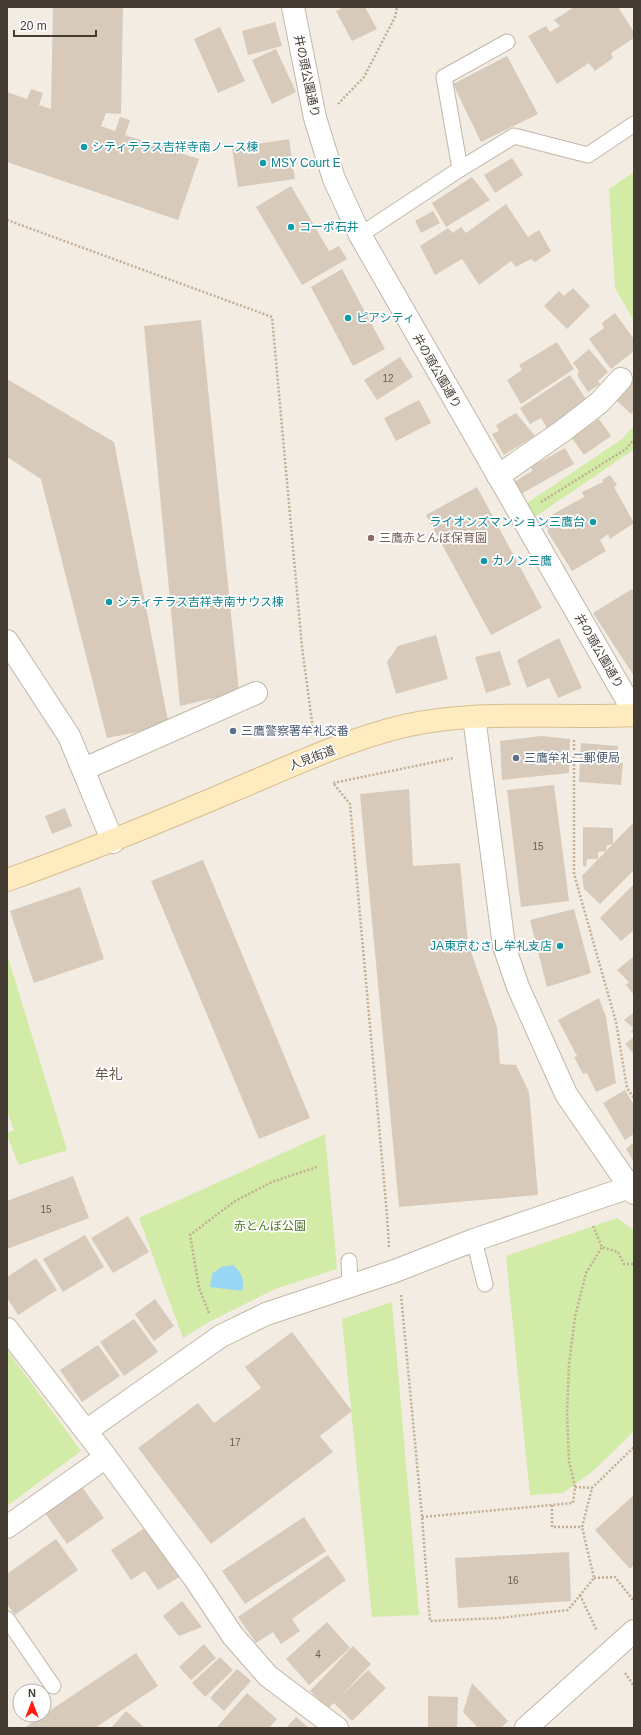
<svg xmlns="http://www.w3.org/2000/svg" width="641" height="1735" viewBox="0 0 641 1735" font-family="Arial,'Noto Sans JP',sans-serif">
	<rect width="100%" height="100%" fill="#f3ece2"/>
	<g fill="#d2eba7">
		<polygon points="634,172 634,321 615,288 609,189"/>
		<polygon points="634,426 634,449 633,450 535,517 527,503 622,439"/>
		<polygon points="7,954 67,1150 19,1165 7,1136 7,1133 14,1130 7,1111"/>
		<polygon points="325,1134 337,1269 275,1289 207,1323 183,1338 139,1218"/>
		<polygon points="617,1218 634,1230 634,1431 592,1472 563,1493 530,1495 506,1256"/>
		<polygon points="392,1302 419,1615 372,1617 342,1319"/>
		<polygon points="7,1350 81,1451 7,1506"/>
	</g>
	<path fill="#99d7f5" d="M233 1265C242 1273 245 1279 242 1291L210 1287 212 1274 221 1267Z"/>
	<g fill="#d8caba">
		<polygon points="53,7 123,7 121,114 106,113 101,126 115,131 120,117 130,120 125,135 199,159 178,220 7,162 7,92 27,99 31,89 43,93 39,105 51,109"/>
		<polygon points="344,7 365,7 377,29 352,41 336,11"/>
		<polygon points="574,7 618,7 634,32 634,38 611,53 613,58 595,71 589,63 557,84 528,36 546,26 550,32 560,26 554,20"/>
		<polygon points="275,22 282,46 248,55 242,31"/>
		<polygon points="220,27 245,81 218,93 194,39"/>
		<polygon points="276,49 296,92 272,104 252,60"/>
		<polygon points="507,56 538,114 481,142 453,84"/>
		<polygon points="289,139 295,179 238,187 232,148"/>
		<polygon points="512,158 523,175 495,193 484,175"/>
		<polygon points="472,177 490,200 446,227 432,203"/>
		<polygon points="291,186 329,251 339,246 347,259 302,285 256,207"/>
		<polygon points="506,204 528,237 539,230 551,251 535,262 531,259 516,267 511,261 479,285 462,259 435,275 420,246 448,228 453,233 461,227 466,233"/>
		<polygon points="433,211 440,223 421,233 415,221"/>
		<polygon points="342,269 385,349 353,366 311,287"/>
		<polygon points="573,288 590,306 567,329 544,306 559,291 564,296"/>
		<polygon points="615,313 634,339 634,351 611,369 589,339 604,328 602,323"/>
		<polygon points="201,320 239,692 180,706 144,326"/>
		<polygon points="557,342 574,369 521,404 507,380 522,370 519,365"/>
		<polygon points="589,349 608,372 598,381 600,384 588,392 577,375 579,371 573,363"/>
		<polygon points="400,357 413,377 377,400 364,380"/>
		<polygon points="570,375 588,402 547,428 541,418 530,424 520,408"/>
		<polygon points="7,379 114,442 169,726 107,738 41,479 7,457"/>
		<polygon points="634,379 634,411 631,414 615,399"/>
		<polygon points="419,400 431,423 396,441 384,418"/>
		<polygon points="516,413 535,436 504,455 492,434 499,431 496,425"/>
		<polygon points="599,419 611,436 584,455 572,438"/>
		<polygon points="565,448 574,464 521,494 514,482 532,471 531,467"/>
		<polygon points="610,475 617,485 614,487 634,523 610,539 608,534 600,540 606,551 572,571 547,531 549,530 545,525 552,523 548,517 584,497 582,492 603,482 602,480"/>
		<polygon points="477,487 542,608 491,635 426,515"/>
		<polygon points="632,589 634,592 634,676 593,613"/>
		<polygon points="436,635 448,679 396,694 387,662 398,646"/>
		<polygon points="559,638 582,688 558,698 549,678 527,688 517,660"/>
		<polygon points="500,651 511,685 486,693 475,657"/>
		<polygon points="541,736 570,739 569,773 502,780 500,741"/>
		<polygon points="581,743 618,746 617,762 623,763 621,785 579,782"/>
		<polygon points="554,785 569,901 521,907 507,790"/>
		<polygon points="409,789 413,866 460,863 468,943 497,1027 500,1064 516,1065 529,1092 538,1195 399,1207 360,794"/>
		<polygon points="65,808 72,826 52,834 45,816"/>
		<polygon points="634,822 634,870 600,904 584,889 582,876"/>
		<polygon points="583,827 613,828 613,844 607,845 606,851 598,852 598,859 587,859 586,867 583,866"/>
		<polygon points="203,860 310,1118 259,1139 151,881"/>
		<polygon points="634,884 634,930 621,941 600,918"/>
		<polygon points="80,887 104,959 34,983 10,911"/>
		<polygon points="574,909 591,973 547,987 530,920"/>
		<polygon points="634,956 634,995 626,985 629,982 617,970"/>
		<polygon points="599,998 606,1017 616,1083 596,1092 587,1073 583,1074 574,1057 577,1056 558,1020"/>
		<polygon points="633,1013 634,1014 634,1033 631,1032 633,1028 624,1020"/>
		<polygon points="634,1037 634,1054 625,1044"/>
		<polygon points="625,1090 634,1105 634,1134 625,1140 603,1103"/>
		<polygon points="634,1142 634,1162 626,1149"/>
		<polygon points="73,1176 89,1218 7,1249 7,1201"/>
		<polygon points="128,1216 149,1252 113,1273 91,1238"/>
		<polygon points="85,1235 104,1267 63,1292 43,1259"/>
		<polygon points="36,1258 57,1290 18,1315 7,1298 7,1277"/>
		<polygon points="155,1299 174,1326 154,1341 135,1314"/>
		<polygon points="134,1319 158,1352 124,1376 100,1342"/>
		<polygon points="292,1332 352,1411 320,1436 333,1452 211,1544 138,1448 198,1403 214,1423 261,1388 245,1367"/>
		<polygon points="98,1345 120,1376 82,1402 60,1370"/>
		<polygon points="80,1484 104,1518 67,1544 43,1510"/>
		<polygon points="634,1495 634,1565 630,1569 595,1530"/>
		<polygon points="304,1517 326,1551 245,1604 222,1571"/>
		<polygon points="148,1526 181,1576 158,1590 145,1571 131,1580 111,1550"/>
		<polygon points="56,1539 78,1570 15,1615 7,1604 7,1574"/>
		<polygon points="569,1552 571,1601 458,1608 455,1558"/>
		<polygon points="328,1555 346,1580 292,1619 300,1631 281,1644 273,1632 256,1643 238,1617"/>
		<polygon points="182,1601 202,1627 179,1636 163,1616"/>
		<polygon points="327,1622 350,1648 309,1685 286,1659"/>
		<polygon points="204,1644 216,1658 191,1680 179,1667"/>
		<polygon points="353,1646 371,1664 340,1697 368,1670 386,1688 352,1721 334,1703 328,1708 310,1691"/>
		<polygon points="136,1653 158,1686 95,1728 24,1728"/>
		<polygon points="220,1657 233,1670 205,1697 192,1683"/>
		<polygon points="237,1669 251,1681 224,1711 210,1698"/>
		<polygon points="472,1683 508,1721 501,1728 478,1728 463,1712"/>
		<polygon points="247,1693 277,1719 269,1728 216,1728"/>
		<polygon points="428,1696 458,1697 457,1728 428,1728"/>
		<polygon points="126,1711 145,1728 111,1728"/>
		<polygon points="296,1717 309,1728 286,1728"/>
	</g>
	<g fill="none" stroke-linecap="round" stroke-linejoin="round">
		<defs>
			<g id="service">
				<polyline points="460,169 444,77 507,42"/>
				<polyline points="360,235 460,169 514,136 588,155 634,124"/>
				<polyline points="474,1240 485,1284"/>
				<polyline points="349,1261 350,1286"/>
				<polyline points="7,1619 53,1686"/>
			</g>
			<polyline id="pedestrian" points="93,765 256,693"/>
			<g id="minor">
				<polyline points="293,7 315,118 334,179 360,235 634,712"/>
				<polyline points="498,476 564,430 600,402 621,379"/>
				<polyline points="7,641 69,736 113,842"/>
				<polyline points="7,1329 106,1457 195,1579 233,1636 268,1676 337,1728"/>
				<polyline points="86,1431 221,1336 266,1314 395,1271 474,1240 630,1187"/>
				<polyline points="7,1527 106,1457"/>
				<polyline points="526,1728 634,1631"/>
			</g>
			<polyline id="tertiary" points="474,717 504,946 518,987 566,1094 634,1193"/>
			<path id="secondary" d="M7 880C84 853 159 822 234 790 289 767 346 740 404 726 479 709 558 719 634 715"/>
		</defs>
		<use href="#service" stroke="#c1b6a7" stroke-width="17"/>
		<use href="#pedestrian" stroke="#c1b6a7" stroke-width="24"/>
		<use href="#minor" stroke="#c1b6a7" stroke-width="24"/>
		<use href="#tertiary" stroke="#c1b6a7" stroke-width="24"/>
		<use href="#secondary" stroke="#d6be8e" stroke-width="24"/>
		<g stroke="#c1ae94" stroke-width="2.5" stroke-dasharray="2 2" stroke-linecap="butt">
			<polyline points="338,104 364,77 395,17 397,7"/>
			<polyline points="7,220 272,317 302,647 312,722 312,730"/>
			<polyline points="541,502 626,449 634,439"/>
			<polyline points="574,740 574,874 616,1022 627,1088 634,1098"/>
			<polyline points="593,1226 602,1247 618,1252 624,1264 634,1264"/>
			<polyline points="389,1247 387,1215 350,804 333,783 454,758"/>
			<polyline points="401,1295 422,1517 430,1621 500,1618 568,1610 594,1578 582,1527"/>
			<polyline points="209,1313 199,1288 190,1235 235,1201 272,1182 317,1167"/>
			<polyline points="575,1487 592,1488"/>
			<polyline points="552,1505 552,1527 582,1527 592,1488 634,1447"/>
			<polyline points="422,1517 573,1503 575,1487 569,1461 567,1413 569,1365 575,1317 586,1273 602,1247"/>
			<polyline points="594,1578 615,1577 634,1601"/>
			<polyline points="580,1595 597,1631"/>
			<polyline points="625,1673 634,1686"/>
		</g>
		<use href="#service" stroke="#fff" stroke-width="15"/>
		<use href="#pedestrian" stroke="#fff" stroke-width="22"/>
		<use href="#minor" stroke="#fff" stroke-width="22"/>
		<use href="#tertiary" stroke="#fff" stroke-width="22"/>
		<use href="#secondary" stroke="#ffebc0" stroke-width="22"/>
	</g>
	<g fill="#0f9aa8" stroke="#fff" stroke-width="1.5">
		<circle cx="84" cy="147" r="4"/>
		<circle cx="263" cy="163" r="4"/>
		<circle cx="291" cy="227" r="4"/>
		<circle cx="348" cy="318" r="4"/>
		<circle cx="593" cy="522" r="4"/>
		<circle cx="484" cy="561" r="4"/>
		<circle cx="109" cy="602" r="4"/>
		<circle cx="560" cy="946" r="4"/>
	</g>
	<circle fill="#8d6e63" stroke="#fff" stroke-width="1.5" cx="371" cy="538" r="4"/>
	<g fill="#5c6f8a" stroke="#fff" stroke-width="1.5">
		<circle cx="233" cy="731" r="4"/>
		<circle cx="516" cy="758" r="4"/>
	</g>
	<g text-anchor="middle" stroke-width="3.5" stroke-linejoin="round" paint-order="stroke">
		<g font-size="10" fill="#696054">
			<text x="388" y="382">12</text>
			<text x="538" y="850">15</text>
			<text x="46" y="1213">15</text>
			<text x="235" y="1446">17</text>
			<text x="513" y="1584">16</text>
			<text x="318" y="1658">4</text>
		</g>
		<g font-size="12" fill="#443c32" stroke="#fff">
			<text transform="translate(307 76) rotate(78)" y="4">井の頭公園通り</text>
			<text transform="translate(437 371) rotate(60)" y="4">井の頭公園通り</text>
			<text transform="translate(599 651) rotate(60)" y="4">井の頭公園通り</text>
			<text transform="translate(312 758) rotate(-21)" y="4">人見街道</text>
		</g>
		<g font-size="12" fill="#0d838f" stroke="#fff" text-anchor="start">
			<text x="92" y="151">シティテラス吉祥寺南ノース棟</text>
			<text x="271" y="167">MSY Court E</text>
			<text x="299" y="231">コーポ石井</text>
			<text x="356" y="322">ピアシティ</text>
			<text x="585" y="526" text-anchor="end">ライオンズマンション三鷹台</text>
			<text x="492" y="565">カノン三鷹</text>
			<text x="117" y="606">シティテラス吉祥寺南サウス棟</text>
			<text x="552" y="950" text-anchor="end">JA東京むさし牟礼支店</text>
		</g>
		<g font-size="12" fill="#785e54" stroke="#fff" text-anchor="start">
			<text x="379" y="542">三鷹赤とんぼ保育園</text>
		</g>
		<g font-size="12" fill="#4e5e75" stroke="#fff" text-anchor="start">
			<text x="241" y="735">三鷹警察署牟礼交番</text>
			<text x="524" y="762">三鷹牟礼二郵便局</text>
		</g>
		<g font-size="12" fill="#4a7922" stroke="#fff">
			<text x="270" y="1230">赤とんぼ公園</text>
		</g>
		<g font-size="14" fill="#685949" stroke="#fff">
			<text x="109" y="1079">牟礼</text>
		</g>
	</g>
	<rect width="641" height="1735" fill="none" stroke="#443c32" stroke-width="16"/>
	<g transform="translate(32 1703)"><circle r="19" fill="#ffffff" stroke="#b4b1ad"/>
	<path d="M0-3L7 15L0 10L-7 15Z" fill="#ff1e0d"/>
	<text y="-6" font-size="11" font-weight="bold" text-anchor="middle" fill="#443c32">N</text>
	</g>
	<path d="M14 30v6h82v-6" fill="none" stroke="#443c32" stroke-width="2"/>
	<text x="20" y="30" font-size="12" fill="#443c32" stroke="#ffffff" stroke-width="3" paint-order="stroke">20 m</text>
</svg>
